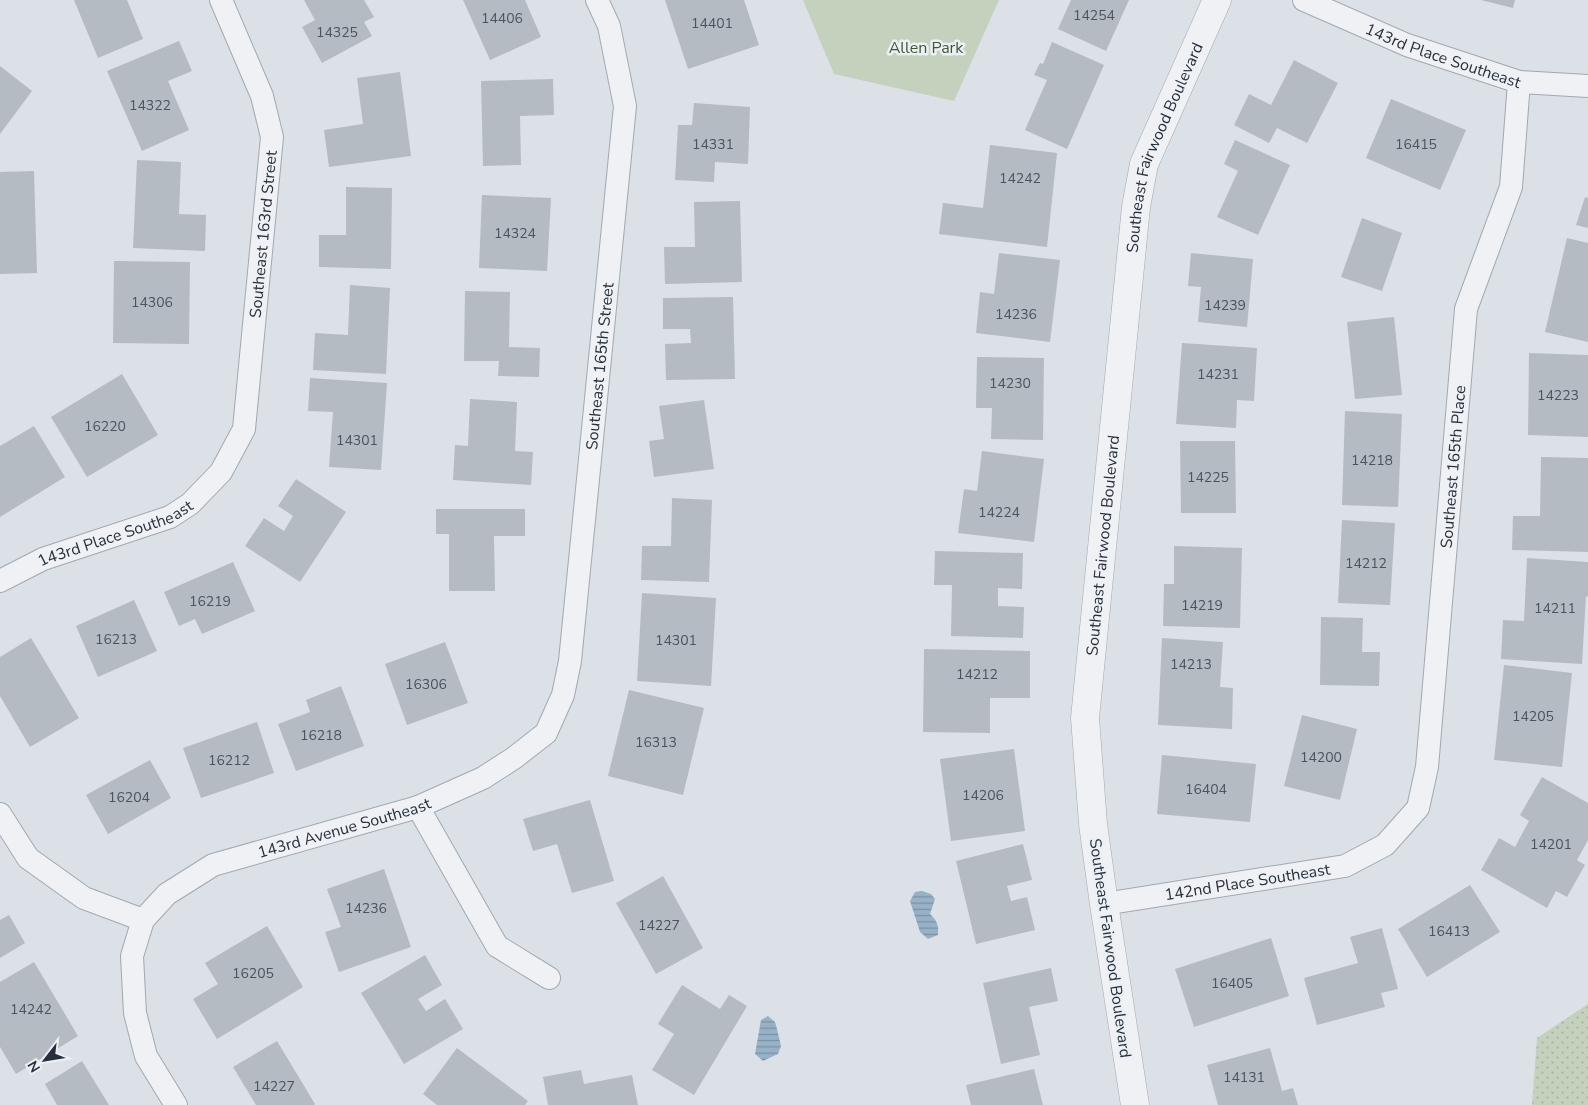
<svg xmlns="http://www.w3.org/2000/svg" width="1588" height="1105" viewBox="0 0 1588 1105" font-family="'Nunito Sans',sans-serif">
	<defs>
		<pattern id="grass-dots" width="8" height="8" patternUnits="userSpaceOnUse" patternTransform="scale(1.25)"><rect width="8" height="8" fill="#c4d1bd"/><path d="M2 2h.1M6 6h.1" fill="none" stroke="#a8b4a3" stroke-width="1.8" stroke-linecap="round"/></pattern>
		<pattern id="water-rules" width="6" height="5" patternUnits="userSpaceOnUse" patternTransform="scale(1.25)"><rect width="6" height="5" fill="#97b2c7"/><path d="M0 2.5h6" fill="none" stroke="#7b91a3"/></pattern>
	</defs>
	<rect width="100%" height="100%" fill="#dce1e7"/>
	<polygon fill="url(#grass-dots)" points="1588,1004 1588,1105 1532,1105 1537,1038"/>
	<polygon fill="#c4d1bd" points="803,0 999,0 954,101 834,74"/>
	<g fill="url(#water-rules)">
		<path d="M922 891 931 894 935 899 930 914C937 921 939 925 938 935L928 939 920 932 910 901 915 892Z"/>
		<polygon points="768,1016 775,1022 777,1029 781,1046 778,1054 763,1061 755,1054 761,1020"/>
	</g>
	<g fill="#b4bbc3">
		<polygon points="74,0 127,0 143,39 98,58"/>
		<polygon points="304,0 364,0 374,17 364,22 372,36 322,63 302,27 315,20"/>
		<polygon points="463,0 525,0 541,37 490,60"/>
		<polygon points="665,0 744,0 759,45 688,69"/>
		<polygon points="1071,0 1129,0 1106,51 1058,29"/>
		<polygon points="1481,0 1515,0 1513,8"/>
		<polygon points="179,41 192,71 168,81 189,130 142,151 107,71"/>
		<polygon points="1052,42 1104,65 1067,149 1025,130 1047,80 1034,75 1040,63 1043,64"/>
		<polygon points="1294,60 1338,83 1307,143 1277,128 1269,143 1234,125 1249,94 1271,105"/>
		<polygon points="0,66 32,91 0,134"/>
		<polygon points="400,72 411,156 329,167 324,130 363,124 357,78"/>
		<polygon points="553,79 554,115 520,116 521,165 483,166 481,81"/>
		<polygon points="1391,99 1466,130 1440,190 1366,158"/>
		<polygon points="694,103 750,107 748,164 715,162 714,182 675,180 678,125 692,125"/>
		<polygon points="1235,140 1290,165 1258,235 1217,217 1238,171 1224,164"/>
		<polygon points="990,145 1057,153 1047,247 939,234 943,203 983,208"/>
		<polygon points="137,160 181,162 179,214 206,215 205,251 133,248"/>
		<polygon points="34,171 37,273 0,274 0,172"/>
		<polygon points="346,187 392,188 391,269 319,267 319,235 346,235"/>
		<polygon points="482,195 551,198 547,271 479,268"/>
		<polygon points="1585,197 1588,198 1588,228 1576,225"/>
		<polygon points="740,201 742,282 665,284 664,247 695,247 694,202"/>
		<polygon points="1362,218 1402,233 1382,291 1341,277"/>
		<polygon points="1567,238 1588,243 1588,342 1545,332"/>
		<polygon points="999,253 1060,260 1050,342 976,333 980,292 994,294"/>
		<polygon points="1191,253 1253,259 1247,327 1198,322 1201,287 1188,286"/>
		<polygon points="114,261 190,262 189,344 113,343"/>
		<polygon points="350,285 390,288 386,374 313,370 315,333 348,335"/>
		<polygon points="465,291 510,292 509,347 540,348 539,377 498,376 499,361 464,361"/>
		<polygon points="733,297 735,379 666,380 665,344 691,343 690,329 663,329 663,298"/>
		<polygon points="1394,317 1402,395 1355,399 1347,322"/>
		<polygon points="1182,343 1257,348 1254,401 1237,400 1236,428 1176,424"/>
		<polygon points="1529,353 1588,355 1588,437 1528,435"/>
		<polygon points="977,357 1044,358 1043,440 991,439 992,408 976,408"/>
		<polygon points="122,374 158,435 87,477 51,417"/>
		<polygon points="310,378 387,383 381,470 329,467 333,412 308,411"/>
		<polygon points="470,399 517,402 515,451 533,452 531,485 453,480 455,445 468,446"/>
		<polygon points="704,400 714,469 654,477 649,441 664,439 659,406"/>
		<polygon points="1345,411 1402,414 1398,507 1342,505"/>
		<polygon points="34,426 65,477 0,517 0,446"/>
		<polygon points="1180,441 1235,441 1236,513 1181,513"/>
		<polygon points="982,451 1044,459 1034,542 958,533 964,489 977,491"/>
		<polygon points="1541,457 1588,458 1588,552 1512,550 1513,516 1540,516"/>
		<polygon points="296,479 346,512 300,582 245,546 264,518 284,531 293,516 278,506"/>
		<polygon points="672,498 712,500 709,582 641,580 642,546 671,546"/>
		<polygon points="436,509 525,509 525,536 494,536 495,591 449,591 449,534 436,534"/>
		<polygon points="1342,520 1395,523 1390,605 1338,603"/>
		<polygon points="1174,546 1242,548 1240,628 1163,626 1164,584 1174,584"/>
		<polygon points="935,551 1023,553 1022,589 998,588 998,606 1024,607 1023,638 951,636 952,585 934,585"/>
		<polygon points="1527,558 1588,562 1588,597 1586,596 1582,664 1501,659 1503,620 1524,621"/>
		<polygon points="233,562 255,611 202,634 195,619 179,626 164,592"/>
		<polygon points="642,593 716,598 711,686 637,681"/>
		<polygon points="134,600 157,651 98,677 76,626"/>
		<polygon points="1321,617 1363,618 1362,652 1380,652 1379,686 1320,685"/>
		<polygon points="31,638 79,718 30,747 0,696 0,657"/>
		<polygon points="1162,638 1223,642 1220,687 1233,688 1232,729 1158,725"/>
		<polygon points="445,642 468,703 407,725 385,664"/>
		<polygon points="924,649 1030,651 1030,698 990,698 990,733 923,732"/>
		<polygon points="1504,665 1572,673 1562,767 1494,760"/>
		<polygon points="341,686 364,746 296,771 278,724 310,712 306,700"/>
		<polygon points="629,690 704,708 683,795 608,776"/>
		<polygon points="1302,715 1357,729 1340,800 1284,786"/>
		<polygon points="257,722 274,773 201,798 183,748"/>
		<polygon points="1014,749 1025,831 951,841 940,759"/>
		<polygon points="1162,755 1256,764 1250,822 1157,814"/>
		<polygon points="150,760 171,798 108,834 86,795"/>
		<polygon points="1542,777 1588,803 1588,840 1577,860 1585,865 1567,897 1556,891 1547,908 1481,870 1499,838 1515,847 1529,821 1520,815"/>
		<polygon points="590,800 614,881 572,893 557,844 533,851 523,819"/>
		<polygon points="1023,844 1032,880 1007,886 1011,901 1027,897 1035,930 976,944 956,861"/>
		<polygon points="384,869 411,947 339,972 325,932 341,927 327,889"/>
		<polygon points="663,876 703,948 656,974 616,903"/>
		<polygon points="1470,885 1500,932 1427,977 1398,929"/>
		<polygon points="9,915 25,943 0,958 0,920"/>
		<polygon points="267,926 303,987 217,1039 193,999 218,984 205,963"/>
		<polygon points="1382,928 1398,989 1381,993 1385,1007 1317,1025 1304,978 1358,963 1350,937"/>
		<polygon points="1271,938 1289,996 1194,1027 1175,969"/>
		<polygon points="425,955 442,985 418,999 426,1011 445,999 463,1029 404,1064 361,993"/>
		<polygon points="34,962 78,1036 16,1074 0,1047 0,982"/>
		<polygon points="1051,968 1058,1001 1029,1007 1040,1055 1001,1064 983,983"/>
		<polygon points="682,985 720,1009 729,995 747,1006 694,1095 652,1070 674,1034 658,1024"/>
		<polygon points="277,1041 315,1104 314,1105 256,1105 233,1067"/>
		<polygon points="457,1048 528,1101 525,1105 437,1105 423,1094"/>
		<polygon points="1270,1048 1282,1091 1293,1088 1298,1105 1218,1105 1207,1065"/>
		<polygon points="82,1061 109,1105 57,1105 45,1084"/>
		<polygon points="1034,1069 1043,1105 971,1105 966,1085"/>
		<polygon points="581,1070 584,1084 632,1075 638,1105 548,1105 543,1077"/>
	</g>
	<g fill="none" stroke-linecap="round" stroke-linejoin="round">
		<defs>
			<g id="minor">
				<path id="s1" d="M1304 0 1407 45 1519 82 1588 86"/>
				<path id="s2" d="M0 581 43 559 170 517 190 504 221 472 244 429 272 137 262 96 221 0"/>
				<polyline points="418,807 497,946 549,978"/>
				<polyline points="0,814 28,858 84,898 143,920 132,956 135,1013 146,1056 176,1105"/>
				<path id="s3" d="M1104 904 1345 866 1385 845 1418 808 1427 767 1466 309 1511 187 1519 82"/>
				<path id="s4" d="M143 920 167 894 213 865 418 807 483 778 514 758 546 733 563 695 570 661 625 106 609 26 597 0"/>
			</g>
			<g id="tertiary">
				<path id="s5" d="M1135 1105 1104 904 1093 824 1085 718 1136 207 1144 164 1217 0"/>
			</g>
		</defs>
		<use href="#minor" stroke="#a2a8b1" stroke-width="24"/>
		<use href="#tertiary" stroke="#a2a8b1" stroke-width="29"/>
		<use href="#minor" stroke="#eff1f5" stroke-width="22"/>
		<use href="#tertiary" stroke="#eff1f5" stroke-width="28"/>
	</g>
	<g text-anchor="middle" stroke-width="5" stroke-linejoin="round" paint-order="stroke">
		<g font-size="14" fill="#4a535e">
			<text x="1094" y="20">14254</text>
			<text x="502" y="23">14406</text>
			<text x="712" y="28">14401</text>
			<text x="337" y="37">14325</text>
			<text x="150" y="110">14322</text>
			<text x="713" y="149">14331</text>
			<text x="1416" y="149">16415</text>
			<text x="1020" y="183">14242</text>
			<text x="515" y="238">14324</text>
			<text x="152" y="307">14306</text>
			<text x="1225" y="310">14239</text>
			<text x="1016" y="319">14236</text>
			<text x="1218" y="379">14231</text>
			<text x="1010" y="388">14230</text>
			<text x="1558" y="400">14223</text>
			<text x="105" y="431">16220</text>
			<text x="357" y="445">14301</text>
			<text x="1372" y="465">14218</text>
			<text x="1208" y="482">14225</text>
			<text x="999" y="517">14224</text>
			<text x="1366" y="568">14212</text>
			<text x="210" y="606">16219</text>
			<text x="1202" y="610">14219</text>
			<text x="1555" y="613">14211</text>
			<text x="116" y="644">16213</text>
			<text x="676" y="645">14301</text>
			<text x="1191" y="669">14213</text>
			<text x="977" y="679">14212</text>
			<text x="426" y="689">16306</text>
			<text x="1533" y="721">14205</text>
			<text x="321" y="740">16218</text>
			<text x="656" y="747">16313</text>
			<text x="1321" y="762">14200</text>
			<text x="229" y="765">16212</text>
			<text x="1206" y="794">16404</text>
			<text x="983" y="800">14206</text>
			<text x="129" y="802">16204</text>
			<text x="1551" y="849">14201</text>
			<text x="366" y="913">14236</text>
			<text x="659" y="930">14227</text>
			<text x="1449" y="936">16413</text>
			<text x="253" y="978">16205</text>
			<text x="1232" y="988">16405</text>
			<text x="31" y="1014">14242</text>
			<text x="1244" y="1082">14131</text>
			<text x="274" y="1091">14227</text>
		</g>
		<g font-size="16" fill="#3d5933" stroke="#ecf0f4">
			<text x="926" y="53">Allen Park</text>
		</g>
		<g font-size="16" fill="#26303d" stroke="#ecf0f4">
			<text dy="6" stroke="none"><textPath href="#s1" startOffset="150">143rd Place Southeast</textPath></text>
			<text dy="6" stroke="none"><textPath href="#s5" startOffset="969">Southeast Fairwood Boulevard</textPath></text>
			<text dy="6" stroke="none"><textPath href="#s2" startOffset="495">Southeast 163rd Street</textPath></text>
			<text dy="6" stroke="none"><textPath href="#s4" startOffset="824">Southeast 165th Street</textPath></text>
			<text dy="6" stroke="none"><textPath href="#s3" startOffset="682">Southeast 165th Place</textPath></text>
			<text dy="6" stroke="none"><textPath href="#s2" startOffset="125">143rd Place Southeast</textPath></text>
			<text dy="6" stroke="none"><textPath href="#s5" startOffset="564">Southeast Fairwood Boulevard</textPath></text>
			<text dy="6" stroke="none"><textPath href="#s4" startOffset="226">143rd Avenue Southeast</textPath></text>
			<text dy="6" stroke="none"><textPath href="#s3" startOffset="145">142nd Place Southeast</textPath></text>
			<text transform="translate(1111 948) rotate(82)" y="6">Southeast Fairwood Boulevard</text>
		</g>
	</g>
	<g transform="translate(45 1060) rotate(239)" stroke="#ecf0f4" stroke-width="4" paint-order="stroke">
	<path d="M0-4L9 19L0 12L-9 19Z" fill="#26303d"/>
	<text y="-8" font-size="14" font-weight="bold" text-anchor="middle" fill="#26303d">N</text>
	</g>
</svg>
